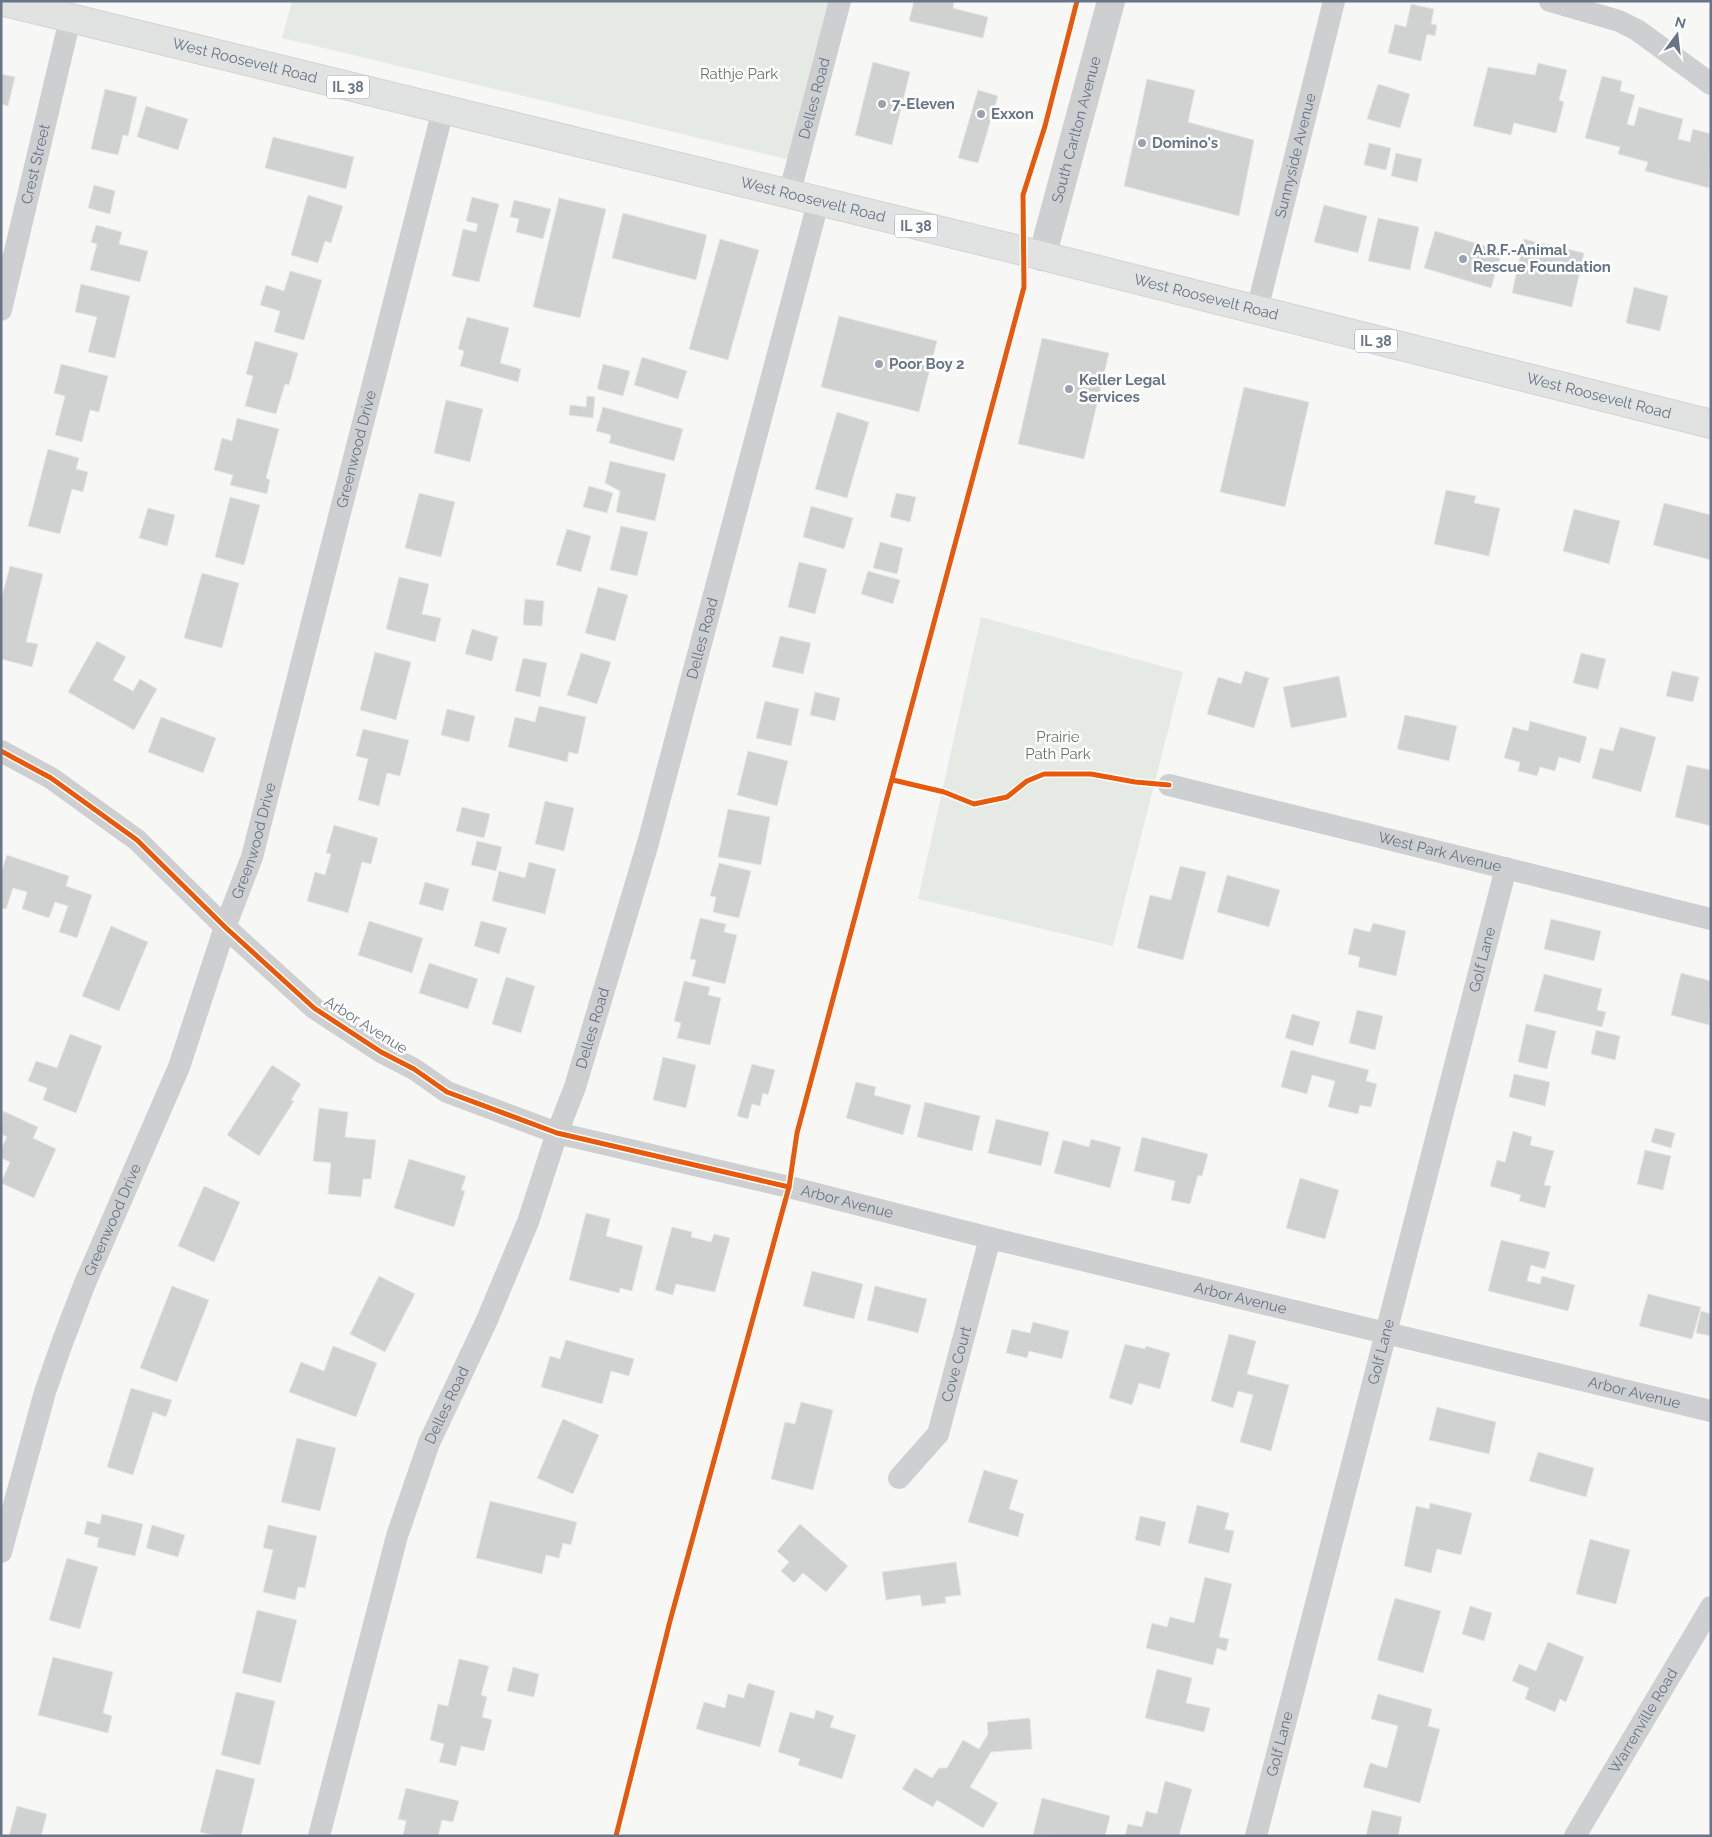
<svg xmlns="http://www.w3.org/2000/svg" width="1712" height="1837" viewBox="0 0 1712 1837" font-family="Raleway,sans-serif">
	<rect width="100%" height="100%" fill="#f7f7f6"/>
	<g fill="#e6eae4">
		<polygon points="292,1 835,1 790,160 282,38"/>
		<polygon points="981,617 1183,672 1113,946 918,899"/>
	</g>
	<g fill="#d0d2d2" stroke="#e6e6e6">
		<polygon points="914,1 954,1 953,8 988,17 983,38 909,21"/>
		<polygon points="1411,4 1434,9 1431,24 1437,25 1435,36 1427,34 1421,61 1388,53 1395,24 1406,27"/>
		<polygon points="873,62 910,72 892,145 855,135"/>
		<polygon points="1538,63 1567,70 1559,100 1564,102 1556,133 1514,123 1511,135 1473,126 1488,67 1535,75"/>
		<polygon points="1,74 15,77 8,106 1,104"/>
		<polygon points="1602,76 1622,81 1620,91 1635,95 1627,124 1634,126 1639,107 1683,119 1678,139 1690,142 1693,129 1711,134 1709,188 1645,171 1648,162 1618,154 1620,147 1585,138"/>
		<polygon points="1147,79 1195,90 1188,122 1254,140 1239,216 1124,186"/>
		<polygon points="1378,84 1410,94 1400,128 1367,119"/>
		<polygon points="105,89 137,97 128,136 123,135 118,155 91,149"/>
		<polygon points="978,90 998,96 978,163 958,158"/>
		<polygon points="146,106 188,119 178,150 137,137"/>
		<polygon points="273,137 354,157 346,189 265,168"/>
		<polygon points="1369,143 1391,148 1386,170 1364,165"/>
		<polygon points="1396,153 1422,159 1417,182 1391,176"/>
		<polygon points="94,185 115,191 110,214 88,208"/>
		<polygon points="308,195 343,206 331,243 325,241 318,263 291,255"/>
		<polygon points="472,197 499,204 479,282 452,276 463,229 476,232 478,224 466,221"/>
		<polygon points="559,198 606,209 580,318 533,307"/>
		<polygon points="514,200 551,209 543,239 516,232 519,219 510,217"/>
		<polygon points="1324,205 1367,216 1358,253 1314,242"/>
		<polygon points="623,213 707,235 696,280 612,258"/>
		<polygon points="1378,218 1419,227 1410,270 1368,261"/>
		<polygon points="96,225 122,232 119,244 148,251 140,282 90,270 97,244 91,242"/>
		<polygon points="1435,231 1502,251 1491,288 1424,268"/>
		<polygon points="720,239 759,250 728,360 689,349"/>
		<polygon points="1524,239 1584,253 1572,307 1512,293"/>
		<polygon points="290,271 322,280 304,340 274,332 280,311 260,305 266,285 284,291"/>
		<polygon points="81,284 130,296 115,358 88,352 97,317 75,312"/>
		<polygon points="1634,287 1668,296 1660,331 1626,323"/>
		<polygon points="839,316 937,341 919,412 821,387"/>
		<polygon points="467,317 509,328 500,363 521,369 518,382 460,366 464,351 458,349"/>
		<polygon points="1042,338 1109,353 1084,459 1018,444"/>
		<polygon points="255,341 298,353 289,385 285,384 276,414 245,406 253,376 246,374"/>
		<polygon points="642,357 687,371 678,399 634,385"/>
		<polygon points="61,364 108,376 99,412 90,410 82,442 55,435 65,396 54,393"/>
		<polygon points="603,364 630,371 623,396 597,389"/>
		<polygon points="1244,387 1309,402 1285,507 1220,492"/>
		<polygon points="587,396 595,397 593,418 569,415 570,405 586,407"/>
		<polygon points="446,400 483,409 470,462 434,453"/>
		<polygon points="603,407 683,429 674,461 609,443 611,435 596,431"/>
		<polygon points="837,412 869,422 847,498 815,489"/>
		<polygon points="237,418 279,429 266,478 270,480 267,494 230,485 233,475 214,470 222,438 232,441"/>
		<polygon points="48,449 79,458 76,469 88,472 83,492 72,489 60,534 28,526"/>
		<polygon points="610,461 666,474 655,521 616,512 620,491 605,483"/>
		<polygon points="589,486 613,493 607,513 583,507"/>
		<polygon points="1446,490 1476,496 1474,503 1500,508 1489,556 1434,544"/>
		<polygon points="419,493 455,502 441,557 405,548"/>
		<polygon points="896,493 916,497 910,522 890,517"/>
		<polygon points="230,497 260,505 244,565 215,557"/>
		<polygon points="1664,503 1711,515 1711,560 1653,545"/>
		<polygon points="811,506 853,518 844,549 803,537"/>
		<polygon points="148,508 175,515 167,546 139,538"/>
		<polygon points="1574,509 1620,521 1609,564 1563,551"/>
		<polygon points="621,526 648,532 637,576 610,570"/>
		<polygon points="567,529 591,536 581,572 556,565"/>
		<polygon points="880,542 903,548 897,574 873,568"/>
		<polygon points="799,562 827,569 815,614 788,607"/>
		<polygon points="10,566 43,574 26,642 38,644 32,667 1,659 1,600"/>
		<polygon points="868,571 900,580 893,604 861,594"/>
		<polygon points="202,573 239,583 222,648 184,638"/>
		<polygon points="399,577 429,584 422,614 441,618 435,642 386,629"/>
		<polygon points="598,587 628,595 615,641 585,633"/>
		<polygon points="525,599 544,601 542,626 523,625"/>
		<polygon points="472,629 498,637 492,661 465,654"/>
		<polygon points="780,636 811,643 803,674 772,667"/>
		<polygon points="97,641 126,657 113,680 133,691 140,679 157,689 134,730 68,692"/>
		<polygon points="375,652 411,662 396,720 360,710"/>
		<polygon points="581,653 611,662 597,704 567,695"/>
		<polygon points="1581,653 1606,659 1598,689 1573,683"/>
		<polygon points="523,658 547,663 540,697 515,691"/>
		<polygon points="1245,671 1269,678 1254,728 1207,714 1218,677 1241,684"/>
		<polygon points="1672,671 1699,677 1693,702 1666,696"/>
		<polygon points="1339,676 1347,717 1291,728 1283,687"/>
		<polygon points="815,692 840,698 835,721 810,715"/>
		<polygon points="765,701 799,709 791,746 756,738"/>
		<polygon points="539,706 586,717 578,754 569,752 567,762 508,747 515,717 535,722"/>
		<polygon points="447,709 475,716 469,742 441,735"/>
		<polygon points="1405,715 1457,726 1449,761 1397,749"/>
		<polygon points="161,717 216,738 203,773 148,752"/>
		<polygon points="1530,721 1587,737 1580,763 1559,757 1555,771 1540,767 1537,776 1518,771 1520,762 1504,758 1513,727 1528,731"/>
		<polygon points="1620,727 1656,737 1641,792 1592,778 1600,748 1613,751"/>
		<polygon points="363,729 409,740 400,776 387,773 379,806 358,800 368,759 356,756"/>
		<polygon points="748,751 788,761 777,806 737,795"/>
		<polygon points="1687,765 1711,770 1711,826 1675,817"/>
		<polygon points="545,801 574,808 564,851 535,844"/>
		<polygon points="462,807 490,814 484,838 456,831"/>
		<polygon points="728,809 770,817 761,865 718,857"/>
		<polygon points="334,825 378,838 371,864 362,862 348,913 307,901 315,872 325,875 331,854 326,853"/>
		<polygon points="477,841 502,847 496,871 471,865"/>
		<polygon points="7,855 69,876 66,886 92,895 77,938 59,932 68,906 55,902 49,918 22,909 27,892 13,888 6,909 1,908 1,873"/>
		<polygon points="529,862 556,869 545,914 492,901 499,871 525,878"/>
		<polygon points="719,863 751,871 739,918 713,912 716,897 710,896"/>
		<polygon points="1180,866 1206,872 1183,960 1137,948 1150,895 1171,900"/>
		<polygon points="1227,875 1280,890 1269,927 1217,912"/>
		<polygon points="425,882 449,889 443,911 419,904"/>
		<polygon points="700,918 726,924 724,932 737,935 725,984 692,976 696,960 690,959"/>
		<polygon points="1551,919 1601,931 1594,961 1544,949"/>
		<polygon points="369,921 423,938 412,973 358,955"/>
		<polygon points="481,921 507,928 499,954 474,946"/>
		<polygon points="1373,923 1406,931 1396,976 1358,967 1360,957 1348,954 1354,928 1370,932"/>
		<polygon points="111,926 148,942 119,1011 82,996"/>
		<polygon points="429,963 478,979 468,1009 419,993"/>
		<polygon points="1681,973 1711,981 1709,1025 1671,1015"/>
		<polygon points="1544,974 1602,989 1597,1010 1606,1012 1602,1027 1534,1011"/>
		<polygon points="506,977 535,986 521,1033 492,1024"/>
		<polygon points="684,981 710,987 708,995 721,998 710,1045 677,1038 681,1023 674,1021"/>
		<polygon points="1357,1010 1383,1016 1375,1050 1349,1043"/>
		<polygon points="1292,1014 1320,1022 1313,1046 1285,1038"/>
		<polygon points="1526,1024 1556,1031 1547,1069 1518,1062"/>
		<polygon points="1596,1030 1620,1036 1615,1060 1591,1054"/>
		<polygon points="70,1034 102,1046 76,1113 43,1100 47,1088 28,1081 36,1061 57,1068"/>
		<polygon points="1291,1050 1369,1070 1366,1081 1377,1084 1371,1107 1360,1105 1358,1114 1328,1107 1335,1081 1312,1075 1307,1094 1281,1087"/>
		<polygon points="663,1057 696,1065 686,1108 653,1100"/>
		<polygon points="752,1064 775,1070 768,1095 763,1093 760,1106 752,1104 748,1119 737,1116"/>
		<polygon points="272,1065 301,1084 291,1100 294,1101 259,1156 227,1135"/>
		<polygon points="1514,1074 1550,1082 1545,1106 1509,1097"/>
		<polygon points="856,1082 876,1087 874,1095 911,1105 903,1135 846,1118"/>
		<polygon points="925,1102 980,1116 972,1151 917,1137"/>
		<polygon points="319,1108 348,1112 345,1137 376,1140 371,1179 363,1179 361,1197 328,1194 331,1163 313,1161"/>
		<polygon points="3,1111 38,1127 33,1138 56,1149 34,1198 1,1183 10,1162 1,1158 1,1149 7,1137 1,1134"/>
		<polygon points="996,1119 1049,1132 1041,1166 988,1153"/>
		<polygon points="1655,1128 1675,1133 1671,1148 1651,1142"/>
		<polygon points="1513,1131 1532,1137 1530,1145 1554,1151 1544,1185 1551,1186 1545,1208 1519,1201 1521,1195 1490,1186 1497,1160 1505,1162"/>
		<polygon points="1142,1137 1208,1154 1202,1176 1198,1175 1190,1204 1171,1200 1175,1181 1134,1171"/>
		<polygon points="1091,1139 1121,1147 1110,1188 1054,1173 1063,1140 1089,1147"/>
		<polygon points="1645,1150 1671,1156 1663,1190 1637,1184"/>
		<polygon points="409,1159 466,1176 461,1190 465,1191 454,1227 394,1208"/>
		<polygon points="1300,1178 1339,1190 1325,1239 1286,1228"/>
		<polygon points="204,1186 240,1202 214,1262 178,1246"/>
		<polygon points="586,1213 610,1219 606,1236 643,1246 632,1291 620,1288 619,1293 569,1280"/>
		<polygon points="672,1227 692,1232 691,1237 711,1242 714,1234 730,1238 715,1292 676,1284 673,1295 655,1290"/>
		<polygon points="1501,1240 1550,1252 1545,1269 1531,1265 1527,1281 1540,1284 1542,1276 1575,1285 1568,1311 1488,1291"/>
		<polygon points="812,1271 863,1284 854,1319 803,1306"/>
		<polygon points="379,1276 415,1294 385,1352 350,1334"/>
		<polygon points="172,1286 209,1300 177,1382 140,1368"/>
		<polygon points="875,1286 927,1299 918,1333 867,1320"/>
		<polygon points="1648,1294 1701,1307 1692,1339 1639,1326"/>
		<polygon points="1701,1311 1711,1314 1711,1336 1696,1333"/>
		<polygon points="1033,1322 1069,1331 1062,1359 1029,1351 1027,1358 1006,1353 1012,1329 1030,1333"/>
		<polygon points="1229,1334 1256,1341 1247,1374 1289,1385 1271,1451 1240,1442 1253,1395 1238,1391 1233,1408 1211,1401"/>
		<polygon points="566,1340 634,1359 629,1376 611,1371 602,1404 541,1387 550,1356 560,1359"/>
		<polygon points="1125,1344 1145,1349 1146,1346 1170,1353 1160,1389 1139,1383 1132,1405 1109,1398"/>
		<polygon points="333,1346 377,1363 356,1417 289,1392 301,1362 324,1371"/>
		<polygon points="131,1388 172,1400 166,1417 153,1412 133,1475 107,1467"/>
		<polygon points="801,1402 833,1410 813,1490 771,1479 785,1422 795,1424"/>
		<polygon points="1437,1407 1496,1422 1489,1454 1429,1440"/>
		<polygon points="563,1419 599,1435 573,1494 537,1478"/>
		<polygon points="297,1438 336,1448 320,1511 281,1502"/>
		<polygon points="1538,1452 1594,1468 1586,1497 1529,1481"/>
		<polygon points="984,1470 1018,1480 1009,1509 1024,1514 1018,1537 968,1522"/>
		<polygon points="490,1501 577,1522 571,1545 563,1543 559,1558 546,1555 542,1574 476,1558"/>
		<polygon points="1430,1503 1472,1513 1461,1555 1437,1549 1431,1573 1404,1566 1416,1506 1429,1509"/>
		<polygon points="1197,1505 1229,1513 1225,1529 1234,1531 1229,1553 1188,1543"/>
		<polygon points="102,1514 143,1524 135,1556 97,1547 99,1538 84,1534 87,1521 100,1524"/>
		<polygon points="1140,1516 1166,1522 1160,1546 1135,1540"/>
		<polygon points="800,1524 848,1566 826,1592 803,1573 794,1583 781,1571 789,1562 777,1551"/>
		<polygon points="152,1525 185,1535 178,1557 146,1548"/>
		<polygon points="268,1525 317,1536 305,1588 298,1587 295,1600 263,1592 273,1550 263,1548"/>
		<polygon points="1590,1539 1630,1550 1616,1604 1576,1594"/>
		<polygon points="67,1558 98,1567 80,1629 49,1620"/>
		<polygon points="956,1562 961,1595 945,1597 946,1603 922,1606 920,1595 886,1600 882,1572"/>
		<polygon points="1205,1577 1232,1584 1219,1637 1229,1639 1226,1651 1217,1648 1213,1665 1146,1648 1152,1623 1167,1627 1170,1617 1194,1623"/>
		<polygon points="1395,1598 1441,1611 1423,1673 1377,1660"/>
		<polygon points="1470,1606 1492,1613 1484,1641 1462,1634"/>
		<polygon points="257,1610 297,1620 281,1683 242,1673"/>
		<polygon points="1548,1642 1584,1657 1566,1702 1560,1699 1555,1712 1525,1699 1529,1688 1512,1681 1519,1664 1536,1671"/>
		<polygon points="53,1657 113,1672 103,1713 112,1716 108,1733 38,1715"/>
		<polygon points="459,1659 489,1666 481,1695 487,1697 482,1717 492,1720 484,1751 461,1746 456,1766 439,1762 444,1744 430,1740 438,1704 448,1706"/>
		<polygon points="513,1667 539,1674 534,1697 507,1691"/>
		<polygon points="1157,1669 1192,1678 1186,1703 1210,1708 1204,1732 1145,1718"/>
		<polygon points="748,1683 775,1691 760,1747 696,1729 704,1702 725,1708 728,1694 744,1698"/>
		<polygon points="236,1692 275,1701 260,1765 221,1755"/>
		<polygon points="1378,1694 1432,1709 1428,1726 1440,1729 1420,1803 1363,1787 1370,1763 1387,1768 1398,1726 1371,1719"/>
		<polygon points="816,1710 834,1716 830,1727 856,1735 842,1779 798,1765 800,1759 778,1752 790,1712 814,1719"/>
		<polygon points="1030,1718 1032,1749 991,1752 970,1787 998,1803 983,1828 937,1800 933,1807 902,1789 915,1768 932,1778 939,1768 947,1768 963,1740 979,1749 988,1734 987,1722"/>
		<polygon points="216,1769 255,1779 241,1836 215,1836 200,1832"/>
		<polygon points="1165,1781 1192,1789 1179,1836 1125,1836 1128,1824 1142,1827 1146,1811 1157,1814"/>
		<polygon points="406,1788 459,1801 453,1822 442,1820 438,1836 403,1836 406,1821 398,1819"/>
		<polygon points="1042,1798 1110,1816 1105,1836 1033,1835"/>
		<polygon points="17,1806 47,1814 41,1836 9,1836"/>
		<polygon points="1372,1810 1402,1817 1398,1836 1366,1836"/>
	</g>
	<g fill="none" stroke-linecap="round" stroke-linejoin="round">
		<defs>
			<g id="primary">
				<path id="s12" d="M1 1 1023 251 1711 424"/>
			</g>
		</defs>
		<use href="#primary" stroke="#d3d3d4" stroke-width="30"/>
		<g stroke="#cecfd1" stroke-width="22">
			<polyline points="1550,1 1619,21 1637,30 1711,84"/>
			<path id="s1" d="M789 195 840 1"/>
			<path id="s2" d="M1 310 70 19"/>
			<path id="s3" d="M1257 310 1334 1"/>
			<path id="s4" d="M1 751 51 778 137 840 225 927 314 1008 381 1052 414 1069 447 1092 557 1133 789 1187 990 1238 1711 1411"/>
			<path id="s5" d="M1169 785 1711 919"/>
			<path id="s6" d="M899 1478 938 1434 990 1238"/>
			<path id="s7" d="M1 1552 45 1392 62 1343 85 1283 179 1067 225 927 252 857 443 110"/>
			<path id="s8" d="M319 1836 397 1536 429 1443 487 1320 528 1222 557 1133 575 1087 648 843 818 203"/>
			<path id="s9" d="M1256 1836 1506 868"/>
			<path id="s10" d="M1575 1836 1711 1607"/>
		</g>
		<path stroke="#cecfd1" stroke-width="28" id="s11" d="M1042 257 1111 1"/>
		<use href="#primary" stroke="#e1e2e2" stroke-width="28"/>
		<defs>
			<g id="cycleway">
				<polyline points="1,751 51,778 137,840 225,927 314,1008 381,1052 414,1069 447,1092 557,1133 789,1187"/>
				<polyline points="893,780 944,792 974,804 1007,797 1027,781 1044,774 1091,774 1135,782 1169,785"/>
				<polyline points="616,1836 670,1621 789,1187 797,1133 1024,287 1023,195 1045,126 1077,1"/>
			</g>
		</defs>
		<use href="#cycleway" stroke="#fff" stroke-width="8"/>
		<use href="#cycleway" stroke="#e8590c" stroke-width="5"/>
	</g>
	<g fill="#99a2ad" stroke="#fff" stroke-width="2">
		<circle cx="882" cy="104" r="5"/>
		<circle cx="981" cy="114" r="5"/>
		<circle cx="1142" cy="143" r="5"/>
		<circle cx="1463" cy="259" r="5"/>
		<circle cx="879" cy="364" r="5"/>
		<circle cx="1069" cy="389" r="5"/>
	</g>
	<g text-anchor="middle" stroke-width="5" stroke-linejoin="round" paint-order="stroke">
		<g fill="#fff" stroke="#959eaa" stroke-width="1">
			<rect x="327" y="75.5" width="42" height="23" rx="4"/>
			<rect x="895" y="214.5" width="42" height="23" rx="4"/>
			<rect x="1355" y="329.5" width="42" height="23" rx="4"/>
		</g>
		<g font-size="14" font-weight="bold" fill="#677586">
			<text x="348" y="92">IL 38</text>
			<text x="916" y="231">IL 38</text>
			<text x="1376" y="346">IL 38</text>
		</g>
		<g font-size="15" fill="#677586" stroke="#fff">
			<text dy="5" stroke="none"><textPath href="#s12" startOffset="251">West Roosevelt Road</textPath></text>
			<text dy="5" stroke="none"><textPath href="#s1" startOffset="100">Delles Road</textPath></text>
			<text dy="5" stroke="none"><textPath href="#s11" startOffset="132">South Carlton Avenue</textPath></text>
			<text dy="5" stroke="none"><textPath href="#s3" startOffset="159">Sunnyside Avenue</textPath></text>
			<text dy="5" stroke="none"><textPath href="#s2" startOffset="150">Crest Street</textPath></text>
			<text dy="5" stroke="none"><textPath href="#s12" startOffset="836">West Roosevelt Road</textPath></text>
			<text dy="5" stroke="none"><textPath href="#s12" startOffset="1241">West Roosevelt Road</textPath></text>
			<text dy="5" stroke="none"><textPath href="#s12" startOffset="1646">West Roosevelt Road</textPath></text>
			<text dy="5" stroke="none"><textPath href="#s7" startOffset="1161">Greenwood Drive</textPath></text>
			<text dy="5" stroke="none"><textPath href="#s8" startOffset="1260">Delles Road</textPath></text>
			<text dy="5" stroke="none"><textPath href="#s7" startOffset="756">Greenwood Drive</textPath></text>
			<text dy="5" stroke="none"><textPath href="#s5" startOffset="279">West Park Avenue</textPath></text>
			<text dy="5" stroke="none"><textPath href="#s9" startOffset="905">Golf Lane</textPath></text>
			<text transform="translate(366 1025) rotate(32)" y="5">Arbor Avenue</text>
			<text dy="5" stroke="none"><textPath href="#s8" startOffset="855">Delles Road</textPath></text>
			<text dy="5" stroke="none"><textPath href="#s4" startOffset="980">Arbor Avenue</textPath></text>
			<text dy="5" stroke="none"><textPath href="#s7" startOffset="351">Greenwood Drive</textPath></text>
			<text dy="5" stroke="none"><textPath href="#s4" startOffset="1385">Arbor Avenue</textPath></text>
			<text dy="5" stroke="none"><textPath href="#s9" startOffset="500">Golf Lane</textPath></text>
			<text dy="5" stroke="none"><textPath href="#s6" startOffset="131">Cove Court</textPath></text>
			<text dy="5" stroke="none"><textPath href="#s4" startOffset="1790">Arbor Avenue</textPath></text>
			<text dy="5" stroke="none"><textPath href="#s8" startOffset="450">Delles Road</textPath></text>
			<text dy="5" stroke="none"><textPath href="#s10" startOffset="134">Warrenville Road</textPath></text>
			<text dy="5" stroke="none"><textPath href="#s9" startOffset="95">Golf Lane</textPath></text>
		</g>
		<g font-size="15" fill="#647862" stroke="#fff">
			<text x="739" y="79">Rathje Park</text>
			<text x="1058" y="742">Prairie<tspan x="1058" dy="17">Path Park</tspan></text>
		</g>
		<g font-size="15" font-weight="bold" fill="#677586" stroke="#fff" text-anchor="start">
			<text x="892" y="109">7-Eleven</text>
			<text x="991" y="119">Exxon</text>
			<text x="1152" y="148">Domino's</text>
			<text x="1473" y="255">A.R.F.-Animal<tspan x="1473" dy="17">Rescue Foundation</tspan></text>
			<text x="889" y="369">Poor Boy 2</text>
			<text x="1079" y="385">Keller Legal<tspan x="1079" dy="17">Services</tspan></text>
		</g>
	</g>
	<rect width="1712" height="1837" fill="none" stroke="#677586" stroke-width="5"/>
	<g transform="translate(1677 35) rotate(15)" stroke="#ffffff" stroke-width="4" paint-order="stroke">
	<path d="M0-4L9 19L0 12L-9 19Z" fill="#677586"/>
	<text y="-8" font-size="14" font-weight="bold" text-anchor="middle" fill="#677586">N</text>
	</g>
</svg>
